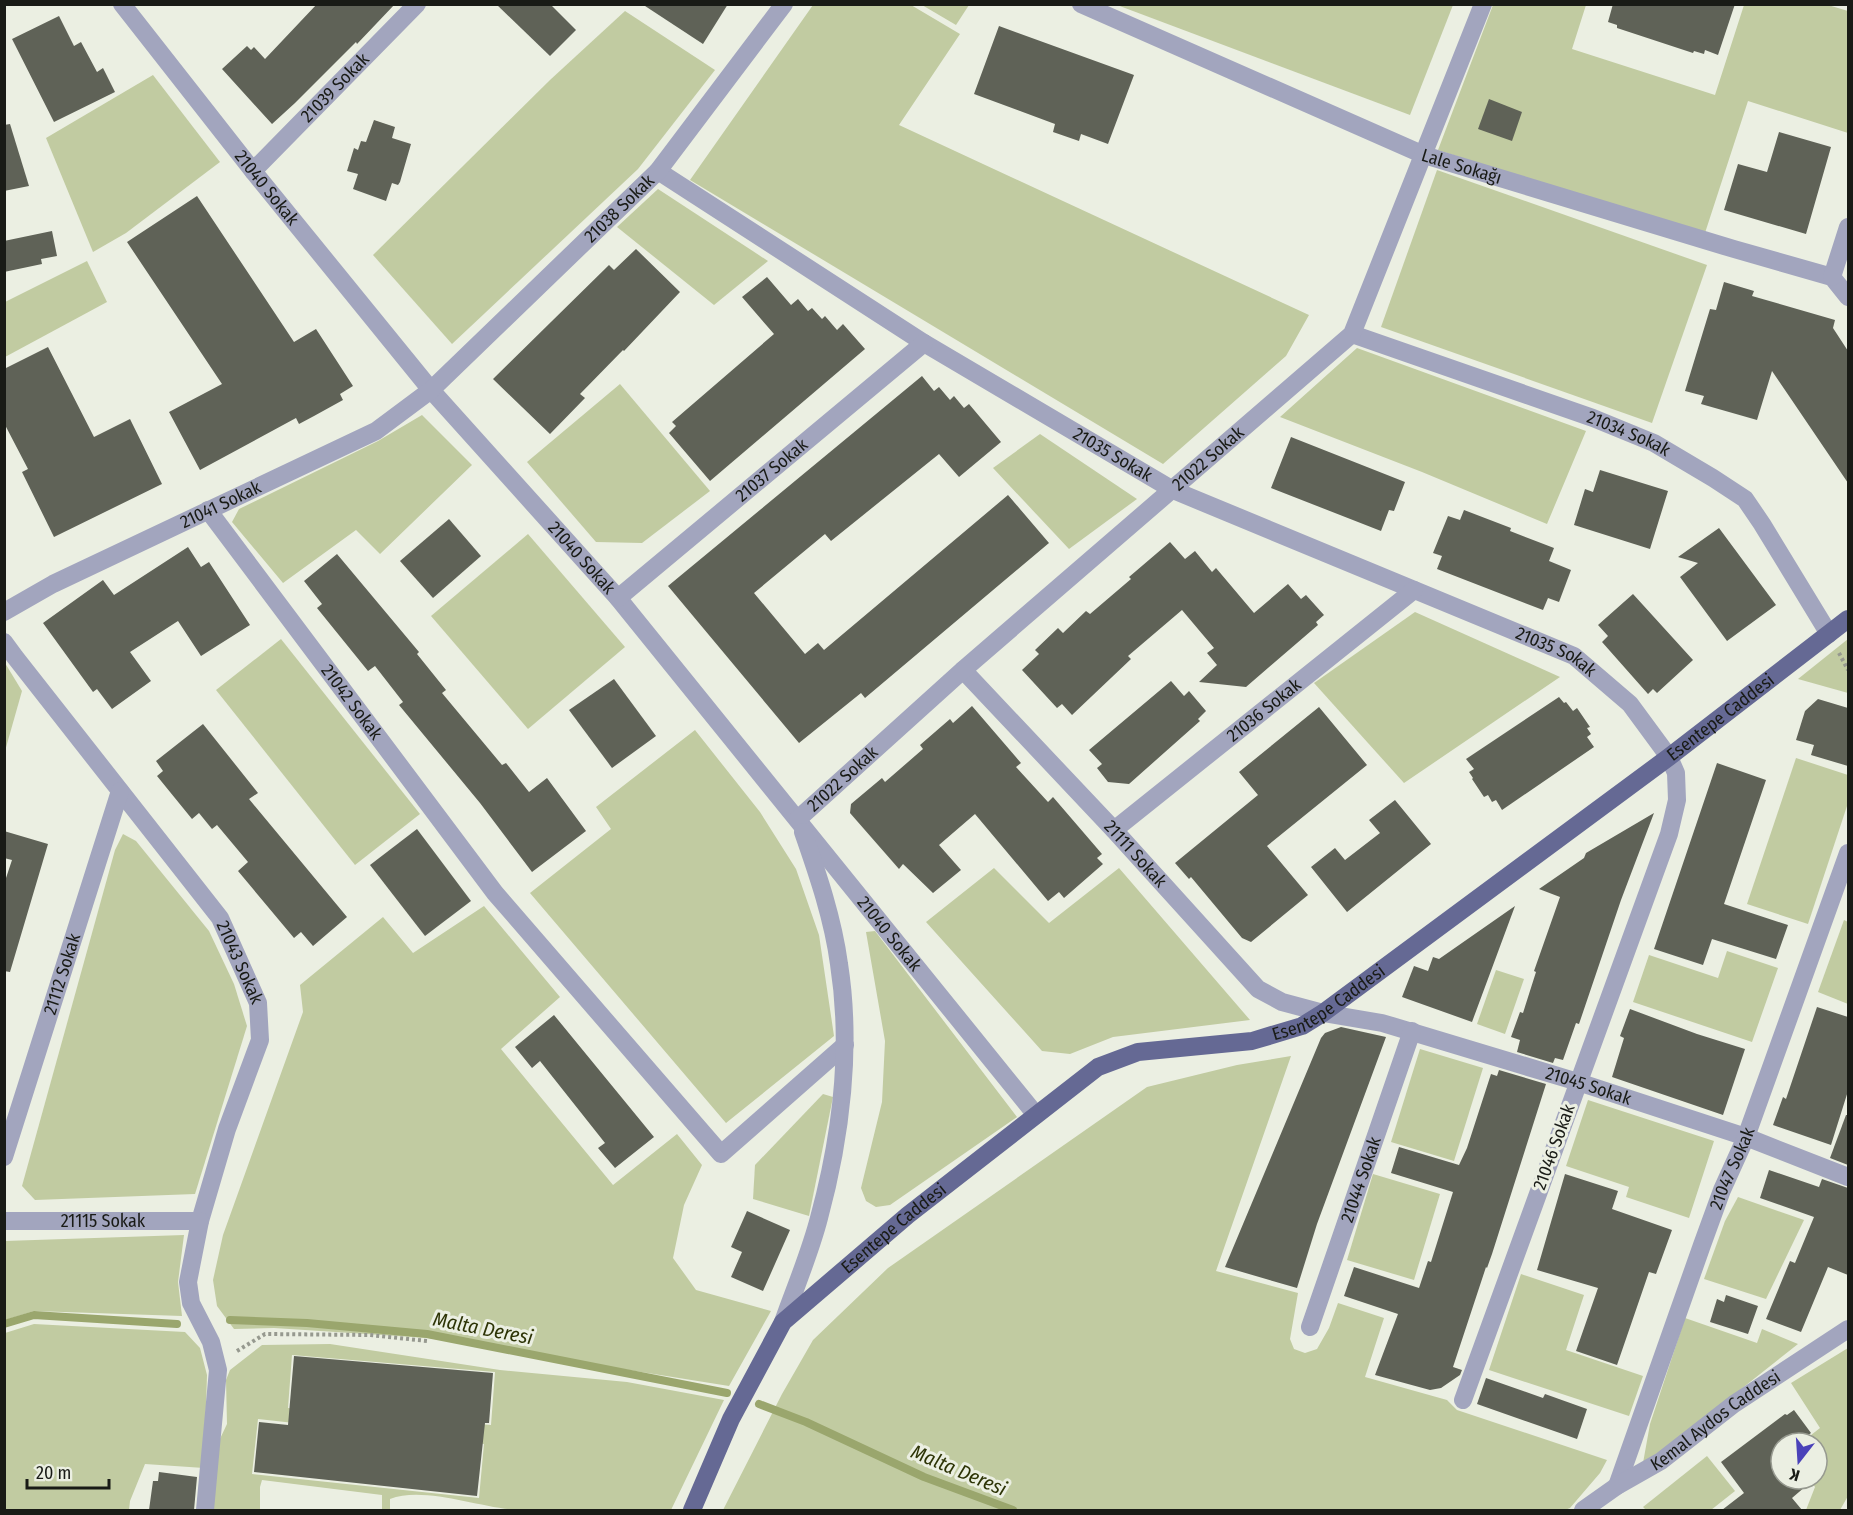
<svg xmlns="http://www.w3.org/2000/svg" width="1853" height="1515" viewBox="0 0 1853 1515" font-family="'Fira Sans Condensed',sans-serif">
	<rect width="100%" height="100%" fill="#ebefe2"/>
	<g fill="#c1cba1" fill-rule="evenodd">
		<polygon points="813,5 911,5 960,34 899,125 1309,315 1286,356 1163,464 690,180"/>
		<polygon points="922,5 969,5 956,25"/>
		<polygon points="1117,5 1453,4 1453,5 1410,115"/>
		<polygon points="1493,5 1586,5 1572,49 1715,95 1744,5 1828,5 1848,11 1848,133 1748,101 1704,236 1438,150"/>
		<polygon points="625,11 715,70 638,169 452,344 373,255 550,80"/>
		<polygon points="153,75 220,162 126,233 93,252 46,138"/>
		<polygon points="1437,170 1707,265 1652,423 1381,327"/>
		<polygon points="658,189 768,261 714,305 617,227"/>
		<polygon points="87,261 107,302 5,357 5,302"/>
		<polygon points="1357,348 1586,431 1547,524 1422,472 1280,417"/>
		<polygon points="620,384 710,491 642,543 596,542 527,462"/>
		<polygon points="422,415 472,465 380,554 356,530 283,583 232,522 239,509 378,441"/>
		<polygon points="1040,434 1137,499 1069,549 993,468"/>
		<polygon points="528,534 625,647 528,729 431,616"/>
		<polygon points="1415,612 1560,677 1404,783 1314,683"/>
		<polygon points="281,639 420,814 355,865 216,690"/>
		<polygon points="1848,639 1848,693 1798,679"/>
		<polygon points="5,663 22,691 5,751"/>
		<polygon points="695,730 760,812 796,869 819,935 834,1036 726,1123 530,893 611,829 596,807"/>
		<polygon points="1796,758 1848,775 1848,803 1808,924 1747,904"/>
		<polygon points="123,834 136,841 209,931 234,984 247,1026 195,1194 35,1200 22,1186 115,850"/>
		<polygon points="994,868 1049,923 1119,868 1250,1020 1113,1037 1070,1054 1042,1051 926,922"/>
		<polygon points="484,906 560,997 501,1049 613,1185 677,1134 702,1165 684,1205 673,1258 696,1290 771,1311 729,1386 428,1338 274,1328 234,1329 217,1306 213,1280 223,1235 303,1012 300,985 383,917 413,953"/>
		<polygon points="1844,920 1848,922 1848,1004 1818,992"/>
		<polygon points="875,931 1017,1117 890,1205 876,1207 866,1201 861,1188 882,1102 885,1041 866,932"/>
		<polygon points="1727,951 1778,968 1752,1042 1633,1002 1649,955 1718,978"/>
		<polygon points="1496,970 1524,979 1505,1034 1477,1024"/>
		<polygon points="1420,1049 1483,1068 1454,1161 1391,1142"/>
		<polygon points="1291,1056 1216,1271 1298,1293 1290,1339 1294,1349 1305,1353 1317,1349 1329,1328 1338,1303 1384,1318 1365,1377 1447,1400 1457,1410 1607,1460 1600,1473 1570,1508 1565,1510 723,1510 782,1394 813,1340 888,1268 1147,1087 1237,1065"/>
		<polygon points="823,1094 833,1097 809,1216 753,1199 755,1165"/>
		<polygon points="1588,1100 1714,1141 1689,1218 1626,1197 1629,1187 1566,1166"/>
		<polygon points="1373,1174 1440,1194 1414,1280 1347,1260"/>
		<polygon points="1738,1197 1804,1220 1766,1299 1704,1279 1725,1221"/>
		<polygon points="184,1235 178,1282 182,1316 34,1311 5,1320 5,1241"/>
		<polygon points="1521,1274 1584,1295 1566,1350 1643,1376 1629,1416 1489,1370"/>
		<polygon points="1685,1318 1757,1343 1762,1329 1798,1344 1678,1439 1643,1463 1650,1424"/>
		<polygon points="34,1324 185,1332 200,1348 207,1375 204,1468 145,1464 130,1501 129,1510 5,1510 5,1333"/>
		<path d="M330 1344 500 1370 627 1382 724 1400 671 1510C621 1510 570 1513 520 1510 483 1509 424 1485 390 1499V1510H382V1495L262 1480 260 1487V1510H210L218 1443 227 1424 226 1380 230 1370 262 1345ZM292 1355 495 1372 491 1425 288 1408ZM258 1419 484 1444 479 1498 252 1474Z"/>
		<polygon points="1848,1348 1848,1496 1840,1510 1806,1510 1815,1487 1810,1479 1817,1479 1817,1443 1801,1443 1820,1428 1791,1383"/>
		<polygon points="1707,1456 1735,1491 1711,1510 1646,1510 1643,1507"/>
	</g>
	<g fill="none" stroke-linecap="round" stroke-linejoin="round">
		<g stroke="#9aa66d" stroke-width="8">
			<polyline points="230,1320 307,1323 427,1334 727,1393"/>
			<polyline points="4,1324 34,1315 177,1324"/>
			<polyline points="759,1404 806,1422 924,1477 1013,1510"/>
		</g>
	</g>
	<g fill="#5f6257">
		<polygon points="317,4 395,4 357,44 356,42 295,103 272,124 222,69 247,46 251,50 254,47 265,59"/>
		<polygon points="496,4 550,4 576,30 550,56"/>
		<polygon points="642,4 728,4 703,44"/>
		<polygon points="1613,4 1735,4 1718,55 1705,50 1704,54 1694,51 1693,53 1617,28 1617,25 1608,22"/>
		<polygon points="59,16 74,46 81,42 97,72 103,68 115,92 54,122 12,39"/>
		<polygon points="999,26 1134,75 1108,144 1081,134 1079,141 1053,132 1055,124 974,94"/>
		<polygon points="1489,99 1522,112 1512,141 1478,129"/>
		<polygon points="374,120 395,127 392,138 411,144 400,182 398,185 392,183 386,201 353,189 358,174 347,171 354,148 358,150 361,141 366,142"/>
		<polygon points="10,124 29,186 4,191 4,125"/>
		<polygon points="1779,132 1831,147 1806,234 1724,210 1738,164 1767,172"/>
		<polygon points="197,196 294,342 316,329 353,386 340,394 343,400 314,416 299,424 296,418 200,470 169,412 222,384 127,242"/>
		<polygon points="52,231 57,256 41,259 42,264 4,272 4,241"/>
		<polygon points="636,249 680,292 624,351 623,350 580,394 585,398 550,434 493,379 609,265 614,270"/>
		<polygon points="767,277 791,305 798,299 808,311 812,308 822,319 825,316 837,330 843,324 865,349 710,481 669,433 676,426 672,422 774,334 742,297"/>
		<polygon points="1724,282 1754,291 1752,296 1835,320 1833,328 1848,351 1848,483 1772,371 1757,420 1701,404 1704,396 1685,391 1710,309 1716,310"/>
		<polygon points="48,347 94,437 130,419 162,484 54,537 22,472 28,469 4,423 4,369"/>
		<polygon points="922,376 934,391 939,387 950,400 954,396 964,408 969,404 1001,442 959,477 939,454 831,541 825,534 754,593 805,654 818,643 824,650 1008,495 1049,543 865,698 861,693 799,743 668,586"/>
		<polygon points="1291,437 1405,482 1394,511 1389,510 1381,531 1271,488"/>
		<polygon points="1600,470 1668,491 1650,549 1574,525 1585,489 1593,492"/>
		<polygon points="1464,510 1511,528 1510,531 1554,548 1549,561 1571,570 1559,602 1548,598 1543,610 1437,569 1442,556 1433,553 1448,516 1460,520"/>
		<polygon points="449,519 481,556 433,598 400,561"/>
		<polygon points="1719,528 1776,605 1727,641 1680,577 1698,563 1678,557"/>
		<polygon points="1170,542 1185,559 1195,551 1212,572 1216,568 1254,613 1288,584 1301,599 1306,595 1324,615 1316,622 1318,625 1246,687 1199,682 1217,665 1207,653 1214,648 1182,610 1128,656 1131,659 1072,715 1062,704 1057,708 1022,670 1039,654 1035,650 1058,628 1063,633 1086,611 1090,614 1131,579 1129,577"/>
		<polygon points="188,547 201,567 209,562 250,625 201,656 178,621 130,652 151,681 112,709 97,689 93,692 43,623 103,580 114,595"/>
		<polygon points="337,554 419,652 417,654 446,690 442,693 502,765 506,763 529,792 547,778 586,831 532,872 480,803 399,705 403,702 375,666 368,671 317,608 322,604 304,581"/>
		<polygon points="1633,594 1693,660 1657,693 1653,689 1648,694 1602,642 1608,636 1598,625"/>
		<polygon points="614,679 656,736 612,768 569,710"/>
		<polygon points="1171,681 1184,696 1189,691 1206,711 1198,719 1200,721 1129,784 1108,782 1097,768 1102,764 1089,750"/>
		<polygon points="1559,697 1564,703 1566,702 1573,711 1577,708 1590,727 1587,728 1591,734 1587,737 1594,747 1502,810 1496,800 1492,802 1488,795 1484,797 1472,779 1473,778 1469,772 1474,769 1466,759"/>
		<polygon points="1818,699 1848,708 1848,766 1811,755 1814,745 1796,740 1805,711"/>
		<polygon points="972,706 1021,763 1016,767 1048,802 1053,797 1102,854 1097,858 1103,864 1064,898 1059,892 1048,901 975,814 939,845 961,870 933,893 903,864 899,869 850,813 851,804 882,778 885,782 923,749 920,745 950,719 953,723"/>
		<polygon points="1319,707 1367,765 1267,846 1308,895 1251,942 1242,938 1191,877 1189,879 1175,863 1258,795 1239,772"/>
		<polygon points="203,724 258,793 249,799 347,917 313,946 301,932 294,938 238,871 248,862 217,825 212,829 199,813 192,819 157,776 163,771 156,761"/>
		<polygon points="1717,763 1766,780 1724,904 1788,925 1776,959 1712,939 1703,965 1654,949"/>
		<polygon points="1395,800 1431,844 1347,912 1311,867 1335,848 1345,860 1380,833 1369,820"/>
		<polygon points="1654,813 1621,900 1579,1024 1576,1023 1563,1060 1555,1058 1553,1063 1517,1052 1520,1040 1511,1037 1520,1012 1523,1013 1536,972 1534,971 1560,897 1539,889 1584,858 1586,853"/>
		<polygon points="417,829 471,901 425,936 370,865"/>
		<polygon points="4,831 48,844 10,972 4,971 4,884 12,860 4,858"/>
		<polygon points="1515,906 1472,1022 1402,997 1414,966 1428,971 1433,957 1439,959"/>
		<polygon points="1817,1007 1848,1017 1848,1091 1831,1145 1773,1125 1783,1097 1786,1099"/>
		<polygon points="1630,1009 1697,1034 1745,1049 1723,1115 1612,1077 1624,1038 1620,1036"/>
		<polygon points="554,1015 654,1137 615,1168 598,1148 605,1143 540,1061 532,1068 515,1047"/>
		<polygon points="1341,1027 1386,1037 1317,1224 1297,1288 1225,1267 1321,1038 1325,1033"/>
		<polygon points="1499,1070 1546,1084 1492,1254 1487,1268 1486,1267 1453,1367 1462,1370 1460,1375 1441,1388 1430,1390 1375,1375 1398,1314 1344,1296 1354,1267 1419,1288 1428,1261 1431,1262 1453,1192 1391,1173 1399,1147 1459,1165 1467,1148 1491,1074 1497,1076"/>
		<polygon points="1846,1115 1848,1115 1848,1165 1830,1158"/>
		<polygon points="1769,1170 1819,1187 1822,1179 1848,1188 1848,1275 1828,1267 1801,1332 1766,1319 1790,1261 1795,1263 1814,1217 1760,1198"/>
		<polygon points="1565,1174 1618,1191 1612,1209 1672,1230 1656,1274 1649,1272 1617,1365 1576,1351 1598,1288 1537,1270"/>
		<polygon points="747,1211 790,1230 763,1291 731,1277 742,1252 731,1247"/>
		<polygon points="1726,1295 1758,1306 1748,1334 1710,1322 1717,1299 1724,1302"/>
		<polygon points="294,1356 493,1373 489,1423 485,1423 477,1496 254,1472 259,1422 288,1425"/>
		<polygon points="1486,1378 1543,1398 1545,1394 1587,1409 1577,1439 1477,1404"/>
		<polygon points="1794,1410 1811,1433 1798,1443 1781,1443 1781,1479 1800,1479 1806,1486 1792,1498 1802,1510 1722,1510 1744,1493 1721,1462 1785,1414 1787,1415"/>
		<polygon points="159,1472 197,1477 194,1510 149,1510 153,1481 158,1481"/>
	</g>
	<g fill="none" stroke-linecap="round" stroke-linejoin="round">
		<g stroke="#96998f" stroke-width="4" stroke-dasharray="3 3" stroke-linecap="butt">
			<polyline points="1839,653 1848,670"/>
			<polyline points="237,1351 265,1334 370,1335 427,1341"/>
		</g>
		<g stroke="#a2a5be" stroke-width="18">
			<path id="s1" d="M122 4 253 171 431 390 618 598 1036 1115"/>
			<path id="s2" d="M1081 4 1424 155 1734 249 1832 277 1848 297"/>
			<path id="s3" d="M253 171 417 4"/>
			<path id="s4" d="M658 171 924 343 1173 490 1574 656 1630 704 1669 757 1676 773 1677 800 1669 834 1463 1400"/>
			<polyline points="1832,277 1848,227"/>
			<path id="s5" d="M1352 334 1593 418 1654 443 1713 478 1745 499 1762 524 1829 634"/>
			<path id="s6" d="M208 510 495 893 721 1154 845 1045"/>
			<path id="s7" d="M618 598 924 343"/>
			<path id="s8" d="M4 612 53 584 376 431 431 390 658 171 784 4"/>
			<path id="s9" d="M4 642 15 657 220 918 258 1003 260 1040 227 1129 200 1221 188 1282 191 1303 211 1342 218 1370 205 1510"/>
			<path id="s10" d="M963 670 1114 830 1258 989 1282 1002 1323 1013 1382 1023 1578 1082 1746 1137 1848 1177"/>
			<path id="s11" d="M798 819 963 670 1352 334 1483 4"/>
			<path id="s12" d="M1114 830 1414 590"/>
			<path id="s13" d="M4 1157 120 791"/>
			<path id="s14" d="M4 1221H200"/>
			<path d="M783 1322C795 1288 810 1253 819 1218 841 1137 852 1047 839 964 833 919 818 875 803 832"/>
			<path id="s15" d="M1310 1327 1412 1031"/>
			<path id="s16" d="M1617 1486 1702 1245 1722 1190 1746 1137 1848 853"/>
			<path id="s17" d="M1583 1510 1617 1486 1661 1461 1734 1404 1848 1329"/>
		</g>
		<path stroke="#656994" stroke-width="18" id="s18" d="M692 1510 731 1419 783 1322 908 1215 1098 1067 1138 1052 1252 1041 1302 1026 1323 1013 1669 757 1848 619"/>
	</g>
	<g text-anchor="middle" stroke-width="6" stroke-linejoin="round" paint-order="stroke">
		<g font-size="18" fill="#191b16" stroke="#ebefe2">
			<text dy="6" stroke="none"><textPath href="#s3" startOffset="117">21039 Sokak</textPath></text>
			<text dy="6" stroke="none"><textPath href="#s2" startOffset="414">Lale Sokağı</textPath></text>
			<text dy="6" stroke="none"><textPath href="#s1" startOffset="234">21040 Sokak</textPath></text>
			<text dy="6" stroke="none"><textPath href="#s8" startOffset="744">21038 Sokak</textPath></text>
			<text dy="6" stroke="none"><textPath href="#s5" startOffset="294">21034 Sokak</textPath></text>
			<text dy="6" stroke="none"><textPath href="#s4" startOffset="536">21035 Sokak</textPath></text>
			<text dy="6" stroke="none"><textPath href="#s11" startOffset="546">21022 Sokak</textPath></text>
			<text dy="6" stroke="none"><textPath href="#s7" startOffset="200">21037 Sokak</textPath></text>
			<text dy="6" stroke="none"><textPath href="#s8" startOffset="242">21041 Sokak</textPath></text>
			<text dy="6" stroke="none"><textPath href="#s1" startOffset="720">21040 Sokak</textPath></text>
			<text dy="6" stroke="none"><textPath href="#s4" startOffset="1022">21035 Sokak</textPath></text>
			<text dy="6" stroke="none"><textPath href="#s6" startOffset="240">21042 Sokak</textPath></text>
			<text dy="6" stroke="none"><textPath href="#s12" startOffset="192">21036 Sokak</textPath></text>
			<text dy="6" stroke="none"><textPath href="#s18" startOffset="1344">Esentepe Caddesi</textPath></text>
			<text dy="6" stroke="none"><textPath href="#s11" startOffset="60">21022 Sokak</textPath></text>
			<text dy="6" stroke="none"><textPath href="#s10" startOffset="252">21111 Sokak</textPath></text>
			<text dy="6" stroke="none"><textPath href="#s1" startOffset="1206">21040 Sokak</textPath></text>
			<text dy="6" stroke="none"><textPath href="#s9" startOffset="399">21043 Sokak</textPath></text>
			<text dy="6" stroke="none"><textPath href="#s13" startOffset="192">21112 Sokak</textPath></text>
			<text dy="6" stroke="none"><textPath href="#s18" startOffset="858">Esentepe Caddesi</textPath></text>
			<text dy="6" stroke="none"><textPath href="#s10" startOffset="780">21045 Sokak</textPath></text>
			<text transform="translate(1554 1147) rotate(-70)" y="6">21046 Sokak</text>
			<text dy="6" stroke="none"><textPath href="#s16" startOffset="338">21047 Sokak</textPath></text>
			<text dy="6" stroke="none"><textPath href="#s15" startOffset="156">21044 Sokak</textPath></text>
			<text dy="6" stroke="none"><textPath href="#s14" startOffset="99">21115 Sokak</textPath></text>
			<text dy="6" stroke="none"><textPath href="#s18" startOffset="354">Esentepe Caddesi</textPath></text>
			<text dy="6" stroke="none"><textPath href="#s17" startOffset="160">Kemal Aydos Caddesi</textPath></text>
		</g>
		<g font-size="20" font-style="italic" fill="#2d3406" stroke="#ebefe2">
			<text transform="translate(483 1328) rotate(11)" y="7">Malta Deresi</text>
			<text transform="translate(959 1470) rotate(23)" y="7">Malta Deresi</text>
		</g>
	</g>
	<rect width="1853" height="1515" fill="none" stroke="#191b16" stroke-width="12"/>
	<g transform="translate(1799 1461) rotate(197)"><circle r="28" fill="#ebefe2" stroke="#979a90" stroke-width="1.5"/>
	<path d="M0-4.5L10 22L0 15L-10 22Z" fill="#4a42b9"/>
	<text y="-9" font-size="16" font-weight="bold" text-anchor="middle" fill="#191b16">K</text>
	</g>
	<path d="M27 1479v9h82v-9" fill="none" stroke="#191b16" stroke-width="3"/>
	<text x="36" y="1479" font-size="18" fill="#191b16" stroke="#ebefe2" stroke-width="4.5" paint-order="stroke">20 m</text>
</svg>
